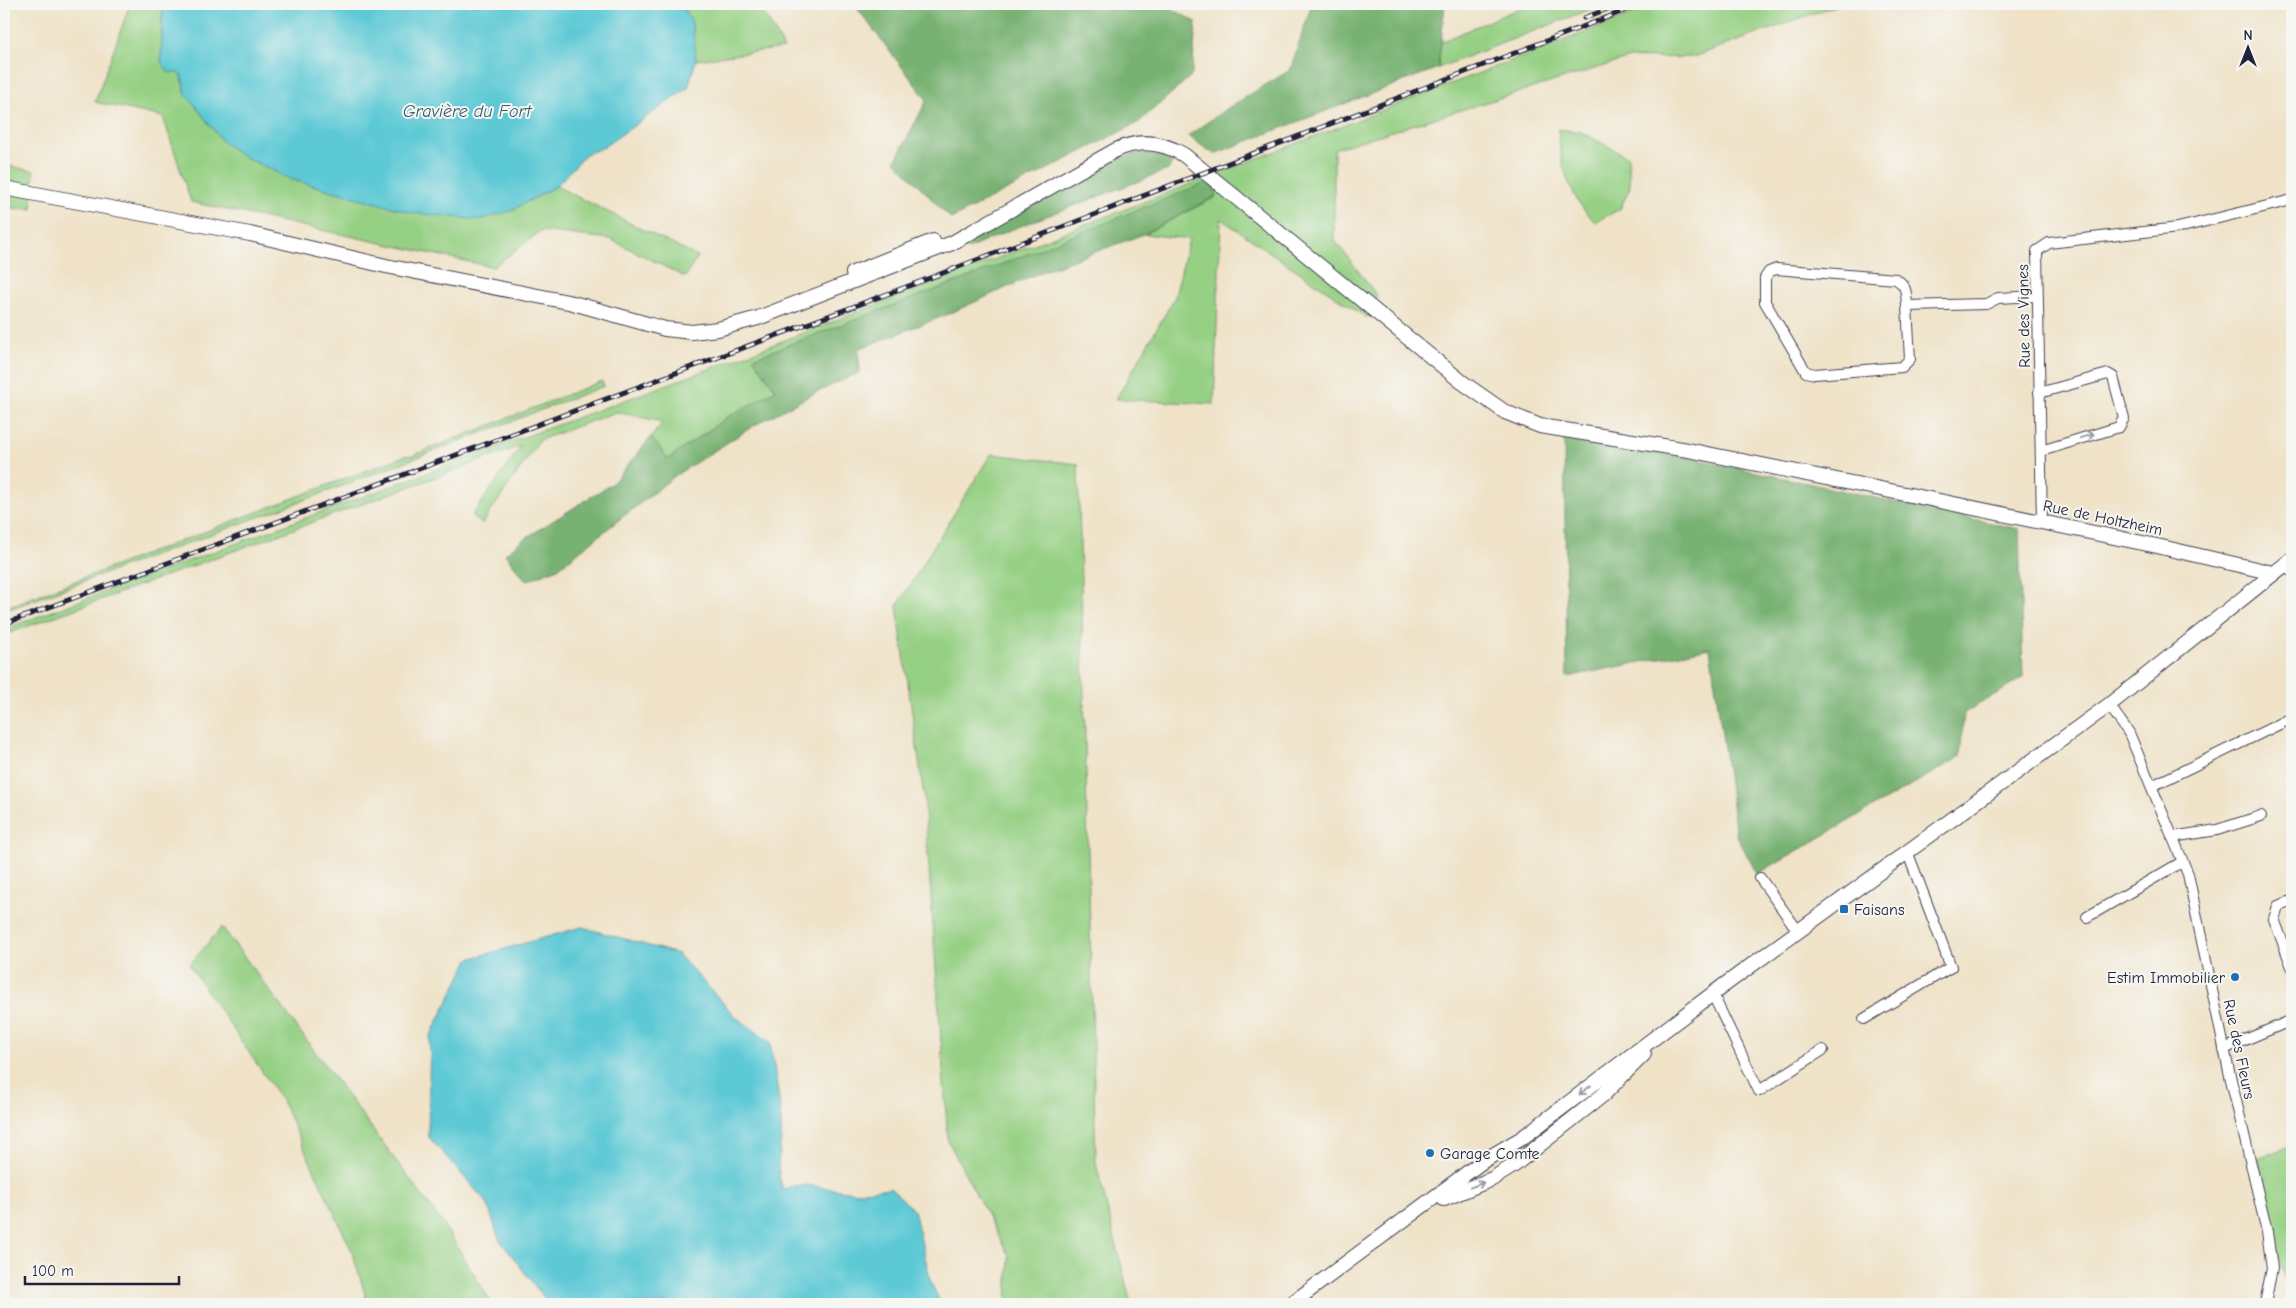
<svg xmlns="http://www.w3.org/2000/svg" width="2296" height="1308" viewBox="0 0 2296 1308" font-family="'Comic Neue',sans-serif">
	<rect width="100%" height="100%" fill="#f6f6f2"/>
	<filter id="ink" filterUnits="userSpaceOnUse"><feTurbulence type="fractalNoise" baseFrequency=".02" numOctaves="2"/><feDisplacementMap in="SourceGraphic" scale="10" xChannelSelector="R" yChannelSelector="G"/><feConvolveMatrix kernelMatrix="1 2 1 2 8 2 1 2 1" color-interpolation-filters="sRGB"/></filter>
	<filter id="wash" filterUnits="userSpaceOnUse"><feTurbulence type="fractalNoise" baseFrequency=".0096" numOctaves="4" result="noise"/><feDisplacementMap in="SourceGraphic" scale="20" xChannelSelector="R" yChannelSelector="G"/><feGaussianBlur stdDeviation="1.12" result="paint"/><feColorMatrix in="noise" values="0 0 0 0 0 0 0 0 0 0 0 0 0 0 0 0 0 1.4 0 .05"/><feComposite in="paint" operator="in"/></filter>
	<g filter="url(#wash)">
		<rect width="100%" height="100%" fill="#efe2c7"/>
		<g fill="#96d084" stroke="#5c7960">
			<polygon points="130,4 163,4 161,31 176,72 182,76 186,94 224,143 245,157 290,179 349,194 510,211 556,186 698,257 685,277 610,239 541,231 493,267 191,202 163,117 95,102"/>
			<polygon points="681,4 763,4 760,6 784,48 696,60 692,23"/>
			<polygon points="1529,4 1604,4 1438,68 1440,42"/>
			<polygon points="1659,4 1840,4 1693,57 1630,58 1334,149 1334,239 1377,296 1367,318 1221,219 1214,404 1116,399 1175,297 1189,239 1144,234 1216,197 972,276 754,358 776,390 729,416 668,459 651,437 663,422 616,412 540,440 482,524 472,516 521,446 4,635 4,629 725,363"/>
			<path d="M1558 129 1581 132 1628 157 1630 187 1620 209 1595 222C1569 197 1560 164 1558 129Z"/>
			<polygon points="4,165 34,171 32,209 4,208"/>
			<polygon points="602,381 604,386 334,489 4,611 4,608 407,455 411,456"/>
			<polygon points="991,454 1078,464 1096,1163 1131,1304 1007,1304 1009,1256 948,1141 924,797 897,606"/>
			<polygon points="222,927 444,1225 492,1304 368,1304 352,1251 281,1099 189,965"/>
			<polygon points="2292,1145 2292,1291 2289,1293 2277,1256 2257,1159"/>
		</g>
		<g fill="#78b272" stroke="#4d6a56">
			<polygon points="854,4 1169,4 1174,10 1196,22 1192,75 1139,122 951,219 895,161 927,100"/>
			<polygon points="1312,4 1445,4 1438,68 1214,154 1188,136 1223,111 1290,70"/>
			<polygon points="1150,151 1164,155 1172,163 1168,170 1010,230 968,249 961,246 1089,174 1129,155"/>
			<polygon points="1205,183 1214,188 1216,196 1144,234 1043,271 946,315 858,349 860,372 813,394 755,425 676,475 558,568 526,581 505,554 521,541 613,483 651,437 668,459 729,416 776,390 753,358 972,276"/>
			<polygon points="1564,438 1682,456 2019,529 2023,678 1964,713 1960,757 1757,874 1736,834 1710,648 1567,677"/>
		</g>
		<g fill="#5dc9d5" stroke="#407688">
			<polygon points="163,4 681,4 692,23 696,60 688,88 602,148 586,154 556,186 510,211 479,220 413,213 290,179 245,157 224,143 186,94 182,76 176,72 169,73 161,62"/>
			<path d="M582 927 678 954 736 1017 770 1042C774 1069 780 1097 781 1123 783 1148 773 1164 783 1189L805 1185 854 1192 890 1188 914 1210 931 1283 941 1304H549L499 1239 487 1203 428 1136 430 1037 469 959Z"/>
		</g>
	</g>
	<g filter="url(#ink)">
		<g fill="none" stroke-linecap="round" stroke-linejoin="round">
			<defs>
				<g id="minor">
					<path d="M1907 306 1910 359 1902 367 1815 374 1806 372 1765 302V278L1769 272 1776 269 1896 279C1907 286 1906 293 1907 306L1986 304 1998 298 2037 296"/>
					<polyline points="2039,393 2108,374 2113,377 2124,418 2119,427 2041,451"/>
					<polyline points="2042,522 2037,251 2049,243 2178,228 2292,200"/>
					<polyline points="2285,565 2292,572"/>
					<polyline points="2109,705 2129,733 2188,874 2228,1067 2267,1232 2272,1268 2265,1304"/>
					<polyline points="2152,786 2292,718"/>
					<polyline points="2172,837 2217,830 2261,816"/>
					<polyline points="1760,878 1798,931"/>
					<polyline points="2292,901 2278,906 2274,919 2292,967"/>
					<polyline points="2087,917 2182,862"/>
					<polyline points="1710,995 1715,999 1759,1091 1823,1050"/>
					<polyline points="1864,1019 1951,967 1907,851"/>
					<polyline points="2224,1049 2292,1020"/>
				</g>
				<g id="secondary">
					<path d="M4 188 250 234 386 266 573 303 665 329 692 332 718 329 758 318 952 243 1114 151C1138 139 1161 141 1184 155L1462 382 1505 412 1540 426 1688 450 1925 498 2157 546 2273 573"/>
					<polyline points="853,273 933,241"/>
					<polyline points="1444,1199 1492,1179 1513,1166 1603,1095 1644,1054"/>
					<polyline points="1291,1304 1483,1161 1522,1138 1723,986 2109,705 2292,559"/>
				</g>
			</defs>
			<use href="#minor" stroke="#413f50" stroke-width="12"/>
			<use href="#secondary" stroke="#413f50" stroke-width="16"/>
			<use href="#minor" stroke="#fff" stroke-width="10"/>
			<use href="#secondary" stroke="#fff" stroke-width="14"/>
			<defs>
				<g id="rail">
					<polyline points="1584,18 1620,4"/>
					<polyline points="4,624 922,281 1642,4"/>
				</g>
			</defs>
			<use href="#rail" stroke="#22223b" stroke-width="5"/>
			<use href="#rail" stroke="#f6f6f2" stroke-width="3" stroke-dasharray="9" stroke-linecap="butt"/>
		</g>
		<defs><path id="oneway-shaft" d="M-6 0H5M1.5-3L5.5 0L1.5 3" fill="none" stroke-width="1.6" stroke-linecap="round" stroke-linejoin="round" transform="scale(1.25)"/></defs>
		<g stroke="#9c9ca7">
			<use href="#oneway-shaft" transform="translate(2087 436) rotate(-17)"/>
			<use href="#oneway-shaft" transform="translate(1585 1090) rotate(143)"/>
			<use href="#oneway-shaft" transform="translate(1477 1185) rotate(-21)"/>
		</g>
	</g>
	<g fill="#1f6fb2" stroke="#f6f6f2" stroke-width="2">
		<rect x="1839" y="904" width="10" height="10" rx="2.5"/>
		<circle cx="2235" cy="977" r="5"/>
		<circle cx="1430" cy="1153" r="5"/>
	</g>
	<g text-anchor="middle" stroke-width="4" stroke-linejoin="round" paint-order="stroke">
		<g font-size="16" fill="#22223b" stroke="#f6f6f2">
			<text transform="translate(2023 316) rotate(-91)" y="6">Rue des Vignes</text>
			<text transform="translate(2103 517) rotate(12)" y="6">Rue de Holtzheim</text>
			<text transform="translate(2240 1049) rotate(78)" y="6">Rue des Fleurs</text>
		</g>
		<g font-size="16" fill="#22223b" stroke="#f6f6f2" text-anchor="start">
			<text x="1854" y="915">Faisans</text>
			<text x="2225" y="983" text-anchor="end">Estim Immobilier</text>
			<text x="1440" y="1159">Garage Comte</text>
		</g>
		<g font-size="18" font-style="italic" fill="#375c71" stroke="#f6f6f2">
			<text x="467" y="117">Gravière du Fort</text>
		</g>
	</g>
	<rect width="2296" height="1308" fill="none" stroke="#f6f6f2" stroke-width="20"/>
	<g transform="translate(2248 48)" stroke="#f6f6f2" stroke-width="4" paint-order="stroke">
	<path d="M0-4L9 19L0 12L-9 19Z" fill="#22223b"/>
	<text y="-8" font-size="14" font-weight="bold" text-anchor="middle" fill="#22223b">N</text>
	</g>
	<path d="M25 1276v8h154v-8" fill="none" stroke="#22223b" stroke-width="2.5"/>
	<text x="32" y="1276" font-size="15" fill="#22223b" stroke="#f6f6f2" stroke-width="4" paint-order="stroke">100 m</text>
</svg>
